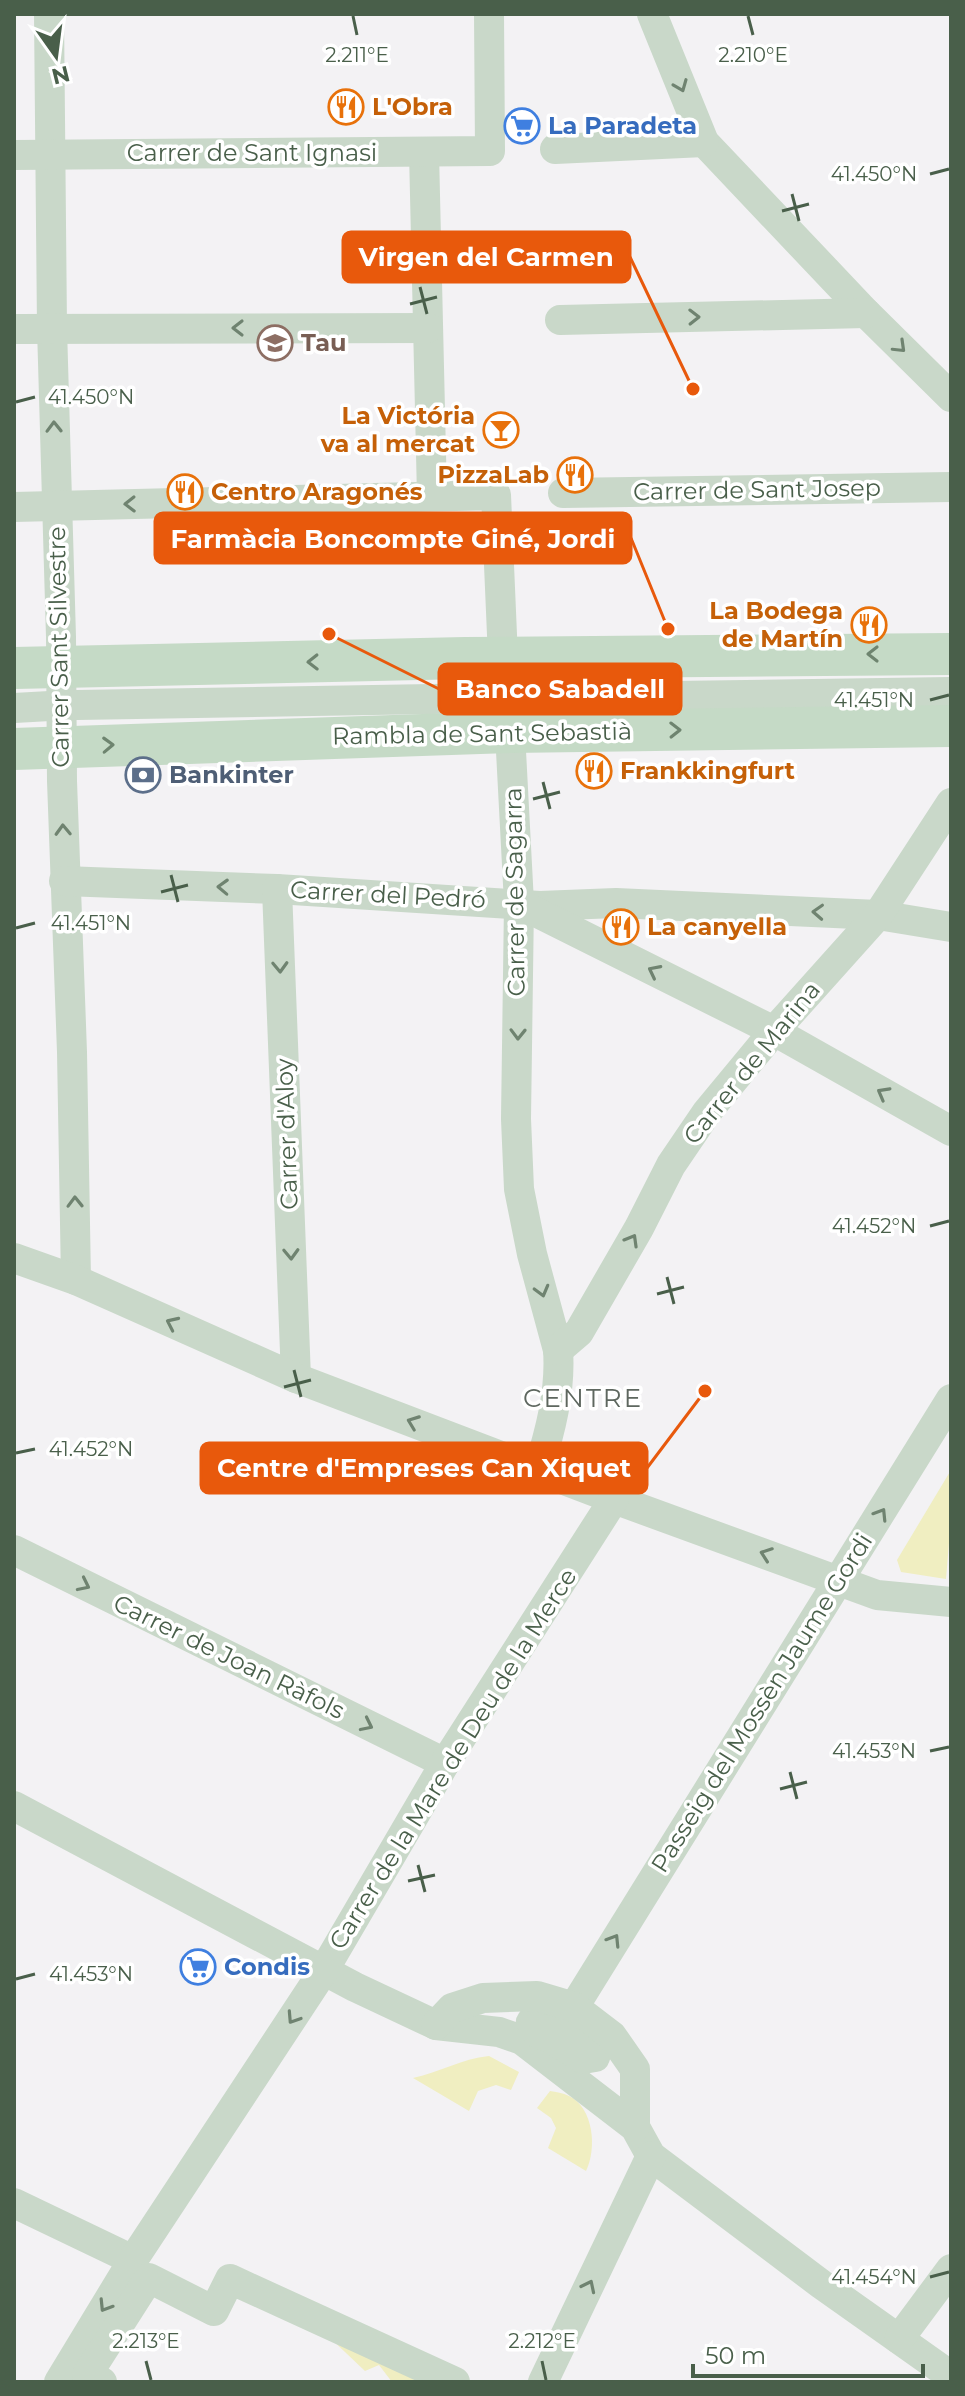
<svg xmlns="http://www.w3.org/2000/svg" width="965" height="2396" viewBox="0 0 965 2396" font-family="Montserrat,sans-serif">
	<rect width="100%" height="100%" fill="#f3f2f4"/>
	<g fill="#f0eec1">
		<polygon points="951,1470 951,1519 946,1579 901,1572 897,1560"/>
		<path d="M489 2056 519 2072 511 2090 496 2085 478 2091 469 2111 413 2078C440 2072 461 2059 489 2056Z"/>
		<path d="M550 2091C556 2092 563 2093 569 2096 594 2108 597 2149 586 2171L548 2148 556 2128 551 2118 537 2108Z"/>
		<polygon points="326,2334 422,2382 392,2382 379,2365 365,2371"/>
	</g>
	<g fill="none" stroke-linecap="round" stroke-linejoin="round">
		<g stroke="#c9d8c9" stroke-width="30">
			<polyline points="49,14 52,328 61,637 62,781 72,1052 76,1280"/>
			<polyline points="652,14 704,142 866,313 951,397"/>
			<polyline points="555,149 704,142"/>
			<polyline points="424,152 432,496"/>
			<polyline points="14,155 490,151 489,14"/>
			<polyline points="560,320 866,313"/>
			<polyline points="14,329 428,328"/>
			<polyline points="563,493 951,487"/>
			<path d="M14 507 496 495 503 658 510 732 519 903 516 1119 519 1189 532 1254 558 1350C561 1391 550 1432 538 1471"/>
			<polyline points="526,698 950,692 951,726"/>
			<polyline points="77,705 492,698"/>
			<polyline points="14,708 50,706"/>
			<polyline points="64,881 277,889 540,906 616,903 878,915 951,927"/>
			<polyline points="277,889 296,1378"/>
			<polyline points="528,908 774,1031 951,1131"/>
			<polyline points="14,1258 76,1280 296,1378 614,1499 877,1595 951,1602"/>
			<polyline points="558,1350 579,1332 639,1228 671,1165 707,1112 774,1031 878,915 951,803"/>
			<polyline points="14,1550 445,1763"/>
			<polyline points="14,1806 355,1987 436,2025 499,2032 522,2040 635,2127 651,2156 821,2284 951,2376"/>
			<polyline points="574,2007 951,1399"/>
			<path d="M547 2010C567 2015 593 2027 598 2048L595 2057 583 2059 554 2040 537 2033 531 2022 539 2011Z"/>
			<polyline points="436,2025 452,2008 483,1998 537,1996 574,2007 612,2036 635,2069 635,2127"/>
			<polyline points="14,2203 133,2260"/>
			<polyline points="899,2339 951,2269"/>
			<polyline points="59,2382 133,2260 324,1970 445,1763 614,1499"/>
			<polyline points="102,2382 87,2375 149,2278 214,2311 230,2279 455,2382"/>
			<polyline points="543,2382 651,2156"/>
		</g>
		<g stroke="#c5dac6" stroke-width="42">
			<polyline points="14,668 465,658 951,654"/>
			<polyline points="14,749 510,732 951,726"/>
		</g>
	</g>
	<defs><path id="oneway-chevron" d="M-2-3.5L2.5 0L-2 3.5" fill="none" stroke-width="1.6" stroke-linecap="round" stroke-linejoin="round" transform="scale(2)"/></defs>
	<g stroke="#6f8370">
		<use href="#oneway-chevron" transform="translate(681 86) rotate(68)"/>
		<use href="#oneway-chevron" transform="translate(694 317) rotate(-1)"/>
		<use href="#oneway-chevron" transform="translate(238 328) rotate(180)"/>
		<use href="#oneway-chevron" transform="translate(900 347) rotate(44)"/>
		<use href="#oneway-chevron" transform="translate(54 427) rotate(-91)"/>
		<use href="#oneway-chevron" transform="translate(130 504) rotate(179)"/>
		<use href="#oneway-chevron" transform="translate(63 830) rotate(-92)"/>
		<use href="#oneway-chevron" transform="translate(223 887) rotate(-178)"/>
		<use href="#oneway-chevron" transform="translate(818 912) rotate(-177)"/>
		<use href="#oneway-chevron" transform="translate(280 967) rotate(88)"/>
		<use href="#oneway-chevron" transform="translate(654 971) rotate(-153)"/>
		<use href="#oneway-chevron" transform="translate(518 1034) rotate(91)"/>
		<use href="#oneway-chevron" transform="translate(883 1093) rotate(-151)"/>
		<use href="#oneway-chevron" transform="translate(75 1202) rotate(-91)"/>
		<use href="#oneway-chevron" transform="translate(632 1240) rotate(-60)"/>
		<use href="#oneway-chevron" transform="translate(291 1254) rotate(88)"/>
		<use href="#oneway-chevron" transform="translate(542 1291) rotate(75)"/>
		<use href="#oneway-chevron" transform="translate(172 1323) rotate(-155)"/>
		<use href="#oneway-chevron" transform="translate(413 1422) rotate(-159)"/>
		<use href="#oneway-chevron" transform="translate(881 1514) rotate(-58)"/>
		<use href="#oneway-chevron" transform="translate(766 1554) rotate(-160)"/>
		<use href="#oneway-chevron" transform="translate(84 1585) rotate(26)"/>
		<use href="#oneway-chevron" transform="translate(367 1725) rotate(26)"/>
		<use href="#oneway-chevron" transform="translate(614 1940) rotate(-58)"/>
		<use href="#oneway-chevron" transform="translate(293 2018) rotate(123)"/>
		<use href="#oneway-chevron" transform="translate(589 2286) rotate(-64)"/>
		<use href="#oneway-chevron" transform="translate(105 2306) rotate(122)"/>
	</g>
	<g stroke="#6e846f">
		<use href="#oneway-chevron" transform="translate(873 654) rotate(180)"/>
		<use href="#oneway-chevron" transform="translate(313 662) rotate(179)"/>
		<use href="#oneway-chevron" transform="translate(675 730) rotate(-1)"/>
		<use href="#oneway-chevron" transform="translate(108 745) rotate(-2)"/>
	</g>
	<path fill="none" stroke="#495f4a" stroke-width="3" d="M353 16 357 35M748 16 753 35M930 174 949 169M792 194 799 221M782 211 809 204M420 287 427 314M410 304 437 297M16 402 35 397M930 700 949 695M543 782 550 809M533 799 560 792M171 875 178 902M161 892 188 885M16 928 35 923M930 1226 949 1221M667 1277 674 1304M657 1294 684 1287M294 1370 301 1397M284 1387 311 1380M16 1453 35 1449M930 1751 949 1747M790 1772 797 1799M780 1789 807 1782M418 1865 425 1892M408 1881 435 1875M16 1979 35 1974M930 2277 949 2272M146 2361 151 2380M542 2361 546 2380"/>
	<defs>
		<symbol id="restaurant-ring" viewBox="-11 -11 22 22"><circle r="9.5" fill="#fff" stroke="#e8710a" stroke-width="1.5"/><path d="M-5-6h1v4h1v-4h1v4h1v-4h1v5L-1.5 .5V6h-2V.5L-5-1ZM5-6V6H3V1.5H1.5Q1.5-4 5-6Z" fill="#e8710a"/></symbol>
		<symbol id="supermarket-ring" viewBox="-11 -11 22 22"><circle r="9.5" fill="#fff" stroke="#3f7fe0" stroke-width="1.5"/><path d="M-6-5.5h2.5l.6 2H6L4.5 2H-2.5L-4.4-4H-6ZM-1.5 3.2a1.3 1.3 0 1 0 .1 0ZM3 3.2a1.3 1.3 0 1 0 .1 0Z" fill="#3f7fe0"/></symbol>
		<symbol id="school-ring" viewBox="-11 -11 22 22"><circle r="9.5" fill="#fff" stroke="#8d6e63" stroke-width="1.5"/><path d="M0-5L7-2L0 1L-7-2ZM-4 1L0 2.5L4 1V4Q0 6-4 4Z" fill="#8d6e63"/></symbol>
		<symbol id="bar-ring" viewBox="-11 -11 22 22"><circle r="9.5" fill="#fff" stroke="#e8710a" stroke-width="1.5"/><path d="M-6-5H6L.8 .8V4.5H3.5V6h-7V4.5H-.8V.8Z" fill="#e8710a"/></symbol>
		<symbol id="bank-ring" viewBox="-11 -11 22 22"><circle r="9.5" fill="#fff" stroke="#5c6f8a" stroke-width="1.5"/><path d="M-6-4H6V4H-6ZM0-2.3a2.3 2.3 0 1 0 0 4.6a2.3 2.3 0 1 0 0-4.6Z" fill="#5c6f8a"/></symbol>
	</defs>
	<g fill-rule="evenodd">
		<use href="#restaurant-ring" x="326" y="87" width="40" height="40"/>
		<use href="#supermarket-ring" x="502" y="106" width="40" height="40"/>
		<use href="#school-ring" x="255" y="323" width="40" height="40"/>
		<use href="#bar-ring" x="481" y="410" width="40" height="40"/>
		<use href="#restaurant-ring" x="555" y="455" width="40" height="40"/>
		<use href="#restaurant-ring" x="165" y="472" width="40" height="40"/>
		<use href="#restaurant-ring" x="849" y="605" width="40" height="40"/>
		<use href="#restaurant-ring" x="574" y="751" width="40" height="40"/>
		<use href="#bank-ring" x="123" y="755" width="40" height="40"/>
		<use href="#restaurant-ring" x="601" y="907" width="40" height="40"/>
		<use href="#supermarket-ring" x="178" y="1947" width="40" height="40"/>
	</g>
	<g text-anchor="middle" stroke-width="7" stroke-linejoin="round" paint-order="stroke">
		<g font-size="24" font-weight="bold" fill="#c56008" stroke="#fff" text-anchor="start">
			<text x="372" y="115">L'Obra</text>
			<text x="475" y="424" text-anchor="end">La Victória<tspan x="475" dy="28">va al mercat</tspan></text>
			<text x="549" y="483" text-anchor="end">PizzaLab</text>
			<text x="211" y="500">Centro Aragonés</text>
			<text x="843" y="619" text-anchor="end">La Bodega<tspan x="843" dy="28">de Martín</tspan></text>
			<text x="620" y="779">Frankkingfurt</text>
			<text x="647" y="935">La canyella</text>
		</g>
		<g font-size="24" font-weight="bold" fill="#366cbe" stroke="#fff" text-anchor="start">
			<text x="548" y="134">La Paradeta</text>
			<text x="224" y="1975">Condis</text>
		</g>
		<g font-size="24" fill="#495f4a" stroke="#fff">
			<text x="252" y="161">Carrer de Sant Ignasi</text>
			<text transform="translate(757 490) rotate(-1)" y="8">Carrer de Sant Josep</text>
			<text transform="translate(59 647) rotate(-91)" y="8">Carrer Sant Silvestre</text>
			<text transform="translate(482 734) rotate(-1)" y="8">Rambla de Sant Sebastià</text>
			<text transform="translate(515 892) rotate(-91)" y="8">Carrer de Sagarra</text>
			<text transform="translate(388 895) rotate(3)" y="8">Carrer del Pedró</text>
			<text transform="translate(752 1063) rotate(-51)" y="8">Carrer de Marina</text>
			<text transform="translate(287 1134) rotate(-92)" y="8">Carrer d'Aloy</text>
			<text transform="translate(229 1657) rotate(26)" y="8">Carrer de Joan Ràfols</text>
			<text transform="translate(762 1703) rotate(-58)" y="8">Passeig del Mossèn Jaume Gordi</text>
			<text transform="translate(453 1759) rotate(-58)" y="8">Carrer de la Mare de Deu de la Merce</text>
		</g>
		<g font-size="24" font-weight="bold" fill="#785e54" stroke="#fff" text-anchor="start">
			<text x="301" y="351">Tau</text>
		</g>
		<g font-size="24" font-weight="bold" fill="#4e5e75" stroke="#fff" text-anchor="start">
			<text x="169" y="783">Bankinter</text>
		</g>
		<g font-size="26" letter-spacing="2" fill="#5e675f" stroke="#fff">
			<text x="583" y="1407">CENTRE</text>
		</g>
	</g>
	<g font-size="20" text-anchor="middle" fill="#495f4a" stroke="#fff" stroke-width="7" stroke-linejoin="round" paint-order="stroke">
		<text x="357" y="62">2.211°E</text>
		<text x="753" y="62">2.210°E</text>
		<text x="874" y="181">41.450°N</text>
		<text x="91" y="404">41.450°N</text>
		<text x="874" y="707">41.451°N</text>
		<text x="91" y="930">41.451°N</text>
		<text x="874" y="1233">41.452°N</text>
		<text x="91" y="1456">41.452°N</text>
		<text x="874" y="1758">41.453°N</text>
		<text x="91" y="1981">41.453°N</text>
		<text x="874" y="2284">41.454°N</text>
		<text x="146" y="2348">2.213°E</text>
		<text x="542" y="2348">2.212°E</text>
	</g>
	<path fill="none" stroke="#e8590c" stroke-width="3" d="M693 389L630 257M668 629L631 538M329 634L439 689M705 1391L647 1468"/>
	<g fill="#e8590c" stroke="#fff" stroke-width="3">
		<circle cx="693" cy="389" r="8"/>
		<circle cx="668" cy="629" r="8"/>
		<circle cx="329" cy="634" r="8"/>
		<circle cx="705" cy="1391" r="8"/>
	</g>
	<g fill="#e8590c" stroke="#e8590c" stroke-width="3">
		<rect x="343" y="232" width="287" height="50" rx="8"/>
		<rect x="155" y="513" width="476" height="50" rx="8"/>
		<rect x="439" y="664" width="242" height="50" rx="8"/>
		<rect x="201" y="1443" width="446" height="50" rx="8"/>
	</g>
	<g font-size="26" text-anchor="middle" font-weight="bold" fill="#fff">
		<text x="486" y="266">Virgen del Carmen</text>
		<text x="393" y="548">Farmàcia Boncompte Giné, Jordi</text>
		<text x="560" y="698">Banco Sabadell</text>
		<text x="424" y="1477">Centre d'Empreses Can Xiquet</text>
	</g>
	<rect width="965" height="2396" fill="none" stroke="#495f4a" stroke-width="32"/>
	<g transform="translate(56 56) rotate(166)" stroke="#ffffff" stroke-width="6" paint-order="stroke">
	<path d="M0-6L14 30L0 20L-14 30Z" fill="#495f4a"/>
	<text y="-12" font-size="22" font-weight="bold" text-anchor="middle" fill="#495f4a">N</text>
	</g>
	<path d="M693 2364v12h230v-12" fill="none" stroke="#495f4a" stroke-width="4"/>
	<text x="705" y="2364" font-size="24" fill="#495f4a" stroke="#ffffff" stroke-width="6" paint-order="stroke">50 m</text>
</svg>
